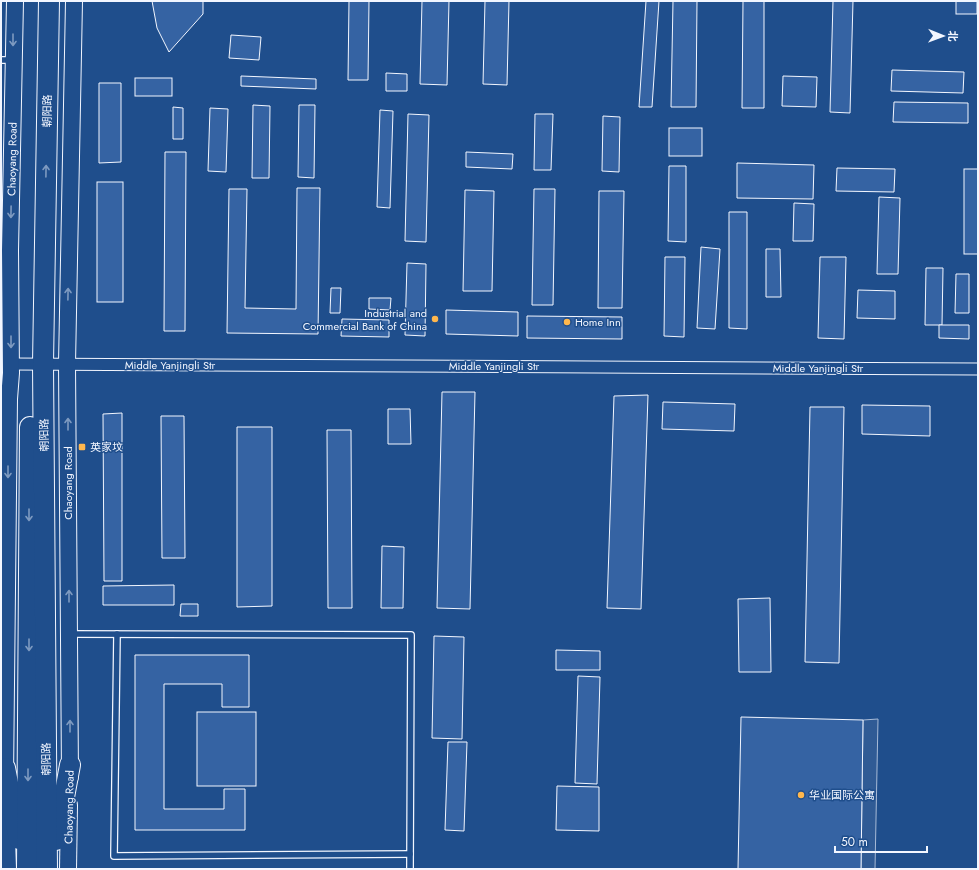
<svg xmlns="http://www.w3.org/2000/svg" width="979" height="870" viewBox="0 0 979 870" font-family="Jost,'Noto Sans SC',sans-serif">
	<rect width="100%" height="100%" fill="#1f4e8c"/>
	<polygon fill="#305b95" stroke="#a8bbd7" points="878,719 875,869 861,869 863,720"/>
	<g fill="#3563a3" stroke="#f2f6ff">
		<polygon points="152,1 203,1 203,14 169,52 157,28"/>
		<polygon points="349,1 369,1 368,80 348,80"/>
		<polygon points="422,1 449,1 447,85 420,84"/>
		<polygon points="485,1 509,1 507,85 483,84"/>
		<polygon points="646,1 659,1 652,107 639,107"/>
		<polygon points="673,1 697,1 696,107 671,107"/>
		<polygon points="743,1 764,1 764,108 742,108"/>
		<polygon points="833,1 853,1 850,113 830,112"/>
		<rect x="956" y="1" width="21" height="13"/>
		<polygon points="231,35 261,37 259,60 229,58"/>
		<polygon points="892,70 964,72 963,93 891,91"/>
		<polygon points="386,73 407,74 407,91 386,91"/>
		<polygon points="241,76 316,79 316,89 241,86"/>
		<polygon points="783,76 817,77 816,107 782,106"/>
		<rect x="135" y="78" width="37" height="18"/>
		<polygon points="99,83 121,83 121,162 99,163"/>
		<polygon points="894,102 968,103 968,123 893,122"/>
		<polygon points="253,105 270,106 269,178 252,178"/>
		<polygon points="299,105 315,105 314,178 298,177"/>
		<polygon points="173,107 183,108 183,139 173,139"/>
		<polygon points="210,108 228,109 226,172 208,171"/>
		<polygon points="380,110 393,111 390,208 377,207"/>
		<polygon points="408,114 429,115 426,242 405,241"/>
		<polygon points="535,114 553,114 551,170 534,170"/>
		<polygon points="603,116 620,117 619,172 602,171"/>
		<rect x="669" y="128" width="33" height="28"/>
		<polygon points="165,152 186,152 185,331 164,331"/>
		<polygon points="466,152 513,154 512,169 466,167"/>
		<polygon points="737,163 814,165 813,199 737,198"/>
		<polygon points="669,166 686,166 686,242 668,241"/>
		<polygon points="837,168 895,169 894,192 836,191"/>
		<rect x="964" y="169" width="14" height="85"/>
		<rect x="97" y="182" width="26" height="120"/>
		<polygon points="297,188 320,188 318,334 227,333 229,189 247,189 245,308 296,309"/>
		<polygon points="534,189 555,189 553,305 532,305"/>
		<polygon points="465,190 494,191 492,291 463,291"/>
		<polygon points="599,191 624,191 622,308 598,308"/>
		<polygon points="879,197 900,198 898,274 877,274"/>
		<polygon points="794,203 814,204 813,241 793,241"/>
		<polygon points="729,212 747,212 747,329 729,328"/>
		<polygon points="701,247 720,249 715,329 697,328"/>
		<polygon points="766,249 780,249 781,297 766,297"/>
		<polygon points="665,257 685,257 684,337 664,336"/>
		<polygon points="820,257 846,257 844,339 818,338"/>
		<polygon points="407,263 426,264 425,336 405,335"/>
		<polygon points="926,268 943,268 942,325 925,325"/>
		<polygon points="956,274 969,274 969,313 955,313"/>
		<polygon points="331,288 341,288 340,313 330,313"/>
		<polygon points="858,290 895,291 895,319 857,318"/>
		<polygon points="369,298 391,298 390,310 369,309"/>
		<polygon points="446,310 518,312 518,336 446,334"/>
		<polygon points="527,316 622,317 622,339 527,338"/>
		<polygon points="342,319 389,320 389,337 341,336"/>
		<polygon points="939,325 969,325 969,339 939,338"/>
		<polygon points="442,392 475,392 470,609 437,608"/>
		<polygon points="648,395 641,609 607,608 614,396"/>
		<polygon points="663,402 735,404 734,431 662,429"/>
		<polygon points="862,405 930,406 930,436 862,434"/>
		<polygon points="810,407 844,407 839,663 805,662"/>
		<polygon points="388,409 410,409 411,444 388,444"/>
		<polygon points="122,413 122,581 104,581 103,414"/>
		<polygon points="161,416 184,416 185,558 162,558"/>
		<polygon points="237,427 272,427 272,606 237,607"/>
		<polygon points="327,430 351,430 352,608 328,608"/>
		<polygon points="382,546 404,547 403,608 381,608"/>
		<polygon points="174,585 174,605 103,605 103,586"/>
		<polygon points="770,598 771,672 739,672 738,599"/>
		<polygon points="181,604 198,604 198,616 180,616"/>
		<polygon points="434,636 464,637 462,739 432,738"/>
		<polygon points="556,650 600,651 600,670 556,670"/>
		<polygon points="135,655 249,655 249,707 222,707 222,684 164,684 164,809 224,809 224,789 245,789 245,830 135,830"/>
		<polygon points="578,676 600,677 597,784 575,783"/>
		<rect x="197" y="712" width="59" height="74"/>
		<polygon points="741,717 863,720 861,869 738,869"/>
		<polygon points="448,742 467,742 464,831 445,830"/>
		<polygon points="557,786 599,787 599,831 556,830"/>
	</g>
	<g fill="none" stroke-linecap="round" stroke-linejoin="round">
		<defs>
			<g id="lane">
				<polyline points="1,60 13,60"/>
				<polyline points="71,634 411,635 410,869"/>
				<polyline points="117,634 114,856 410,854"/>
			</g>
			<polyline id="street" points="11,364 978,369"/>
			<g id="secondary">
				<polyline points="70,777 67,364 74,1"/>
				<polyline points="5,779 9,399 11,373 10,250 15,1"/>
				<polyline points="6,807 8,869"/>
				<polyline points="68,869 69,805"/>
			</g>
			<g id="highway">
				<polyline points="5,768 19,839"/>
				<polyline points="56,840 70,765"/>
				<polyline points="27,869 30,427"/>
				<polyline points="47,869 43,364 49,1"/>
			</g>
		</defs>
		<use href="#lane" stroke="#f2f6ff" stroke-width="8"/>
		<use href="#street" stroke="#f2f6ff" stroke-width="13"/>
		<use href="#secondary" stroke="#f2f6ff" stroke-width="18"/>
		<use href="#highway" stroke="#f2f6ff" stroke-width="22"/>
		<use href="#lane" stroke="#1f4e8c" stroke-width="5.5"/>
		<use href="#street" stroke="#1f4e8c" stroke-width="11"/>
		<use href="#secondary" stroke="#1f4e8c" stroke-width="16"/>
		<use href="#highway" stroke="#1f4e8c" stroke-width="20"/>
	</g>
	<defs><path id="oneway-shaft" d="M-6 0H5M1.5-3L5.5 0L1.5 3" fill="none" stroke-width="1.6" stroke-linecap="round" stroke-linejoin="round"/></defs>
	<g stroke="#7e9ac0">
		<use href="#oneway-shaft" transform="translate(13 40) rotate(90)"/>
		<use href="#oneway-shaft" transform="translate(46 171) rotate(-89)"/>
		<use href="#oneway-shaft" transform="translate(11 212) rotate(91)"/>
		<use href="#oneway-shaft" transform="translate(68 294) rotate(-89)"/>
		<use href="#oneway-shaft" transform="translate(11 342) rotate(90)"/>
		<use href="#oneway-shaft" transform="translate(68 424) rotate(-90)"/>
		<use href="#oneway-shaft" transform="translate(8 472) rotate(90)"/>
		<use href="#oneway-shaft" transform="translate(29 515) rotate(90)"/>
		<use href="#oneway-shaft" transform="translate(69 596) rotate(-90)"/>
		<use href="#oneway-shaft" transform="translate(29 645) rotate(90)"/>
		<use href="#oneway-shaft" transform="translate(70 726) rotate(-90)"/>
		<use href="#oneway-shaft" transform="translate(28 775) rotate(90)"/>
	</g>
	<g fill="#ffb74d" stroke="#1f4e8c" stroke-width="1.5">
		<circle cx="435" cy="319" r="4"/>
		<circle cx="567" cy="322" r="4"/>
		<rect x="78" y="443" width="8" height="8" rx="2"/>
		<circle cx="801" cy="795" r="4"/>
	</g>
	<g text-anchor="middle" stroke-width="3" stroke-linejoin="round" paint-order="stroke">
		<g font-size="11" fill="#f2f6ff" stroke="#1f4e8c">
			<text transform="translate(47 111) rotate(-89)" y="4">朝阳路</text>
			<text transform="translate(12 159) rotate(-89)" y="4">Chaoyang Road</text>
			<text x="170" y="369">Middle Yanjingli Str</text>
			<text x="494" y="370">Middle Yanjingli Str</text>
			<text x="818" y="372">Middle Yanjingli Str</text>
			<text transform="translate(44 435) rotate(-91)" y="4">朝阳路</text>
			<text transform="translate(68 483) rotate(-90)" y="4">Chaoyang Road</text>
			<text transform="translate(46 759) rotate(-91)" y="4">朝阳路</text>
			<text transform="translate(69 807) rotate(-89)" y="4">Chaoyang Road</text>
		</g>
		<g font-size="11" fill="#f2f6ff" stroke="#1f4e8c" text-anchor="start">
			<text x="427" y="317" text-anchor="end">Industrial and<tspan x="427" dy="13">Commercial Bank of China</tspan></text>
			<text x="575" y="326">Home Inn</text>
			<text x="90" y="451">英家坟</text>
			<text x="809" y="799">华业国际公寓</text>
		</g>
	</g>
	<rect width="979" height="870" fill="none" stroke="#f2f6ff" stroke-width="4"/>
	<g transform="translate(943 36) rotate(91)" stroke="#1f4e8c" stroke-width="3" paint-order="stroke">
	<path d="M0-3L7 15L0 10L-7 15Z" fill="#f2f6ff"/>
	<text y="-6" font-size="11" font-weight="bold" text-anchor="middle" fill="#f2f6ff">北</text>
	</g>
	<path d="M835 846v6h92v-6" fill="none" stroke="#f2f6ff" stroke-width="2"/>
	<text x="841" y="846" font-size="12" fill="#f2f6ff" stroke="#1f4e8c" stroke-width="3" paint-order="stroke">50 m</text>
</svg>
